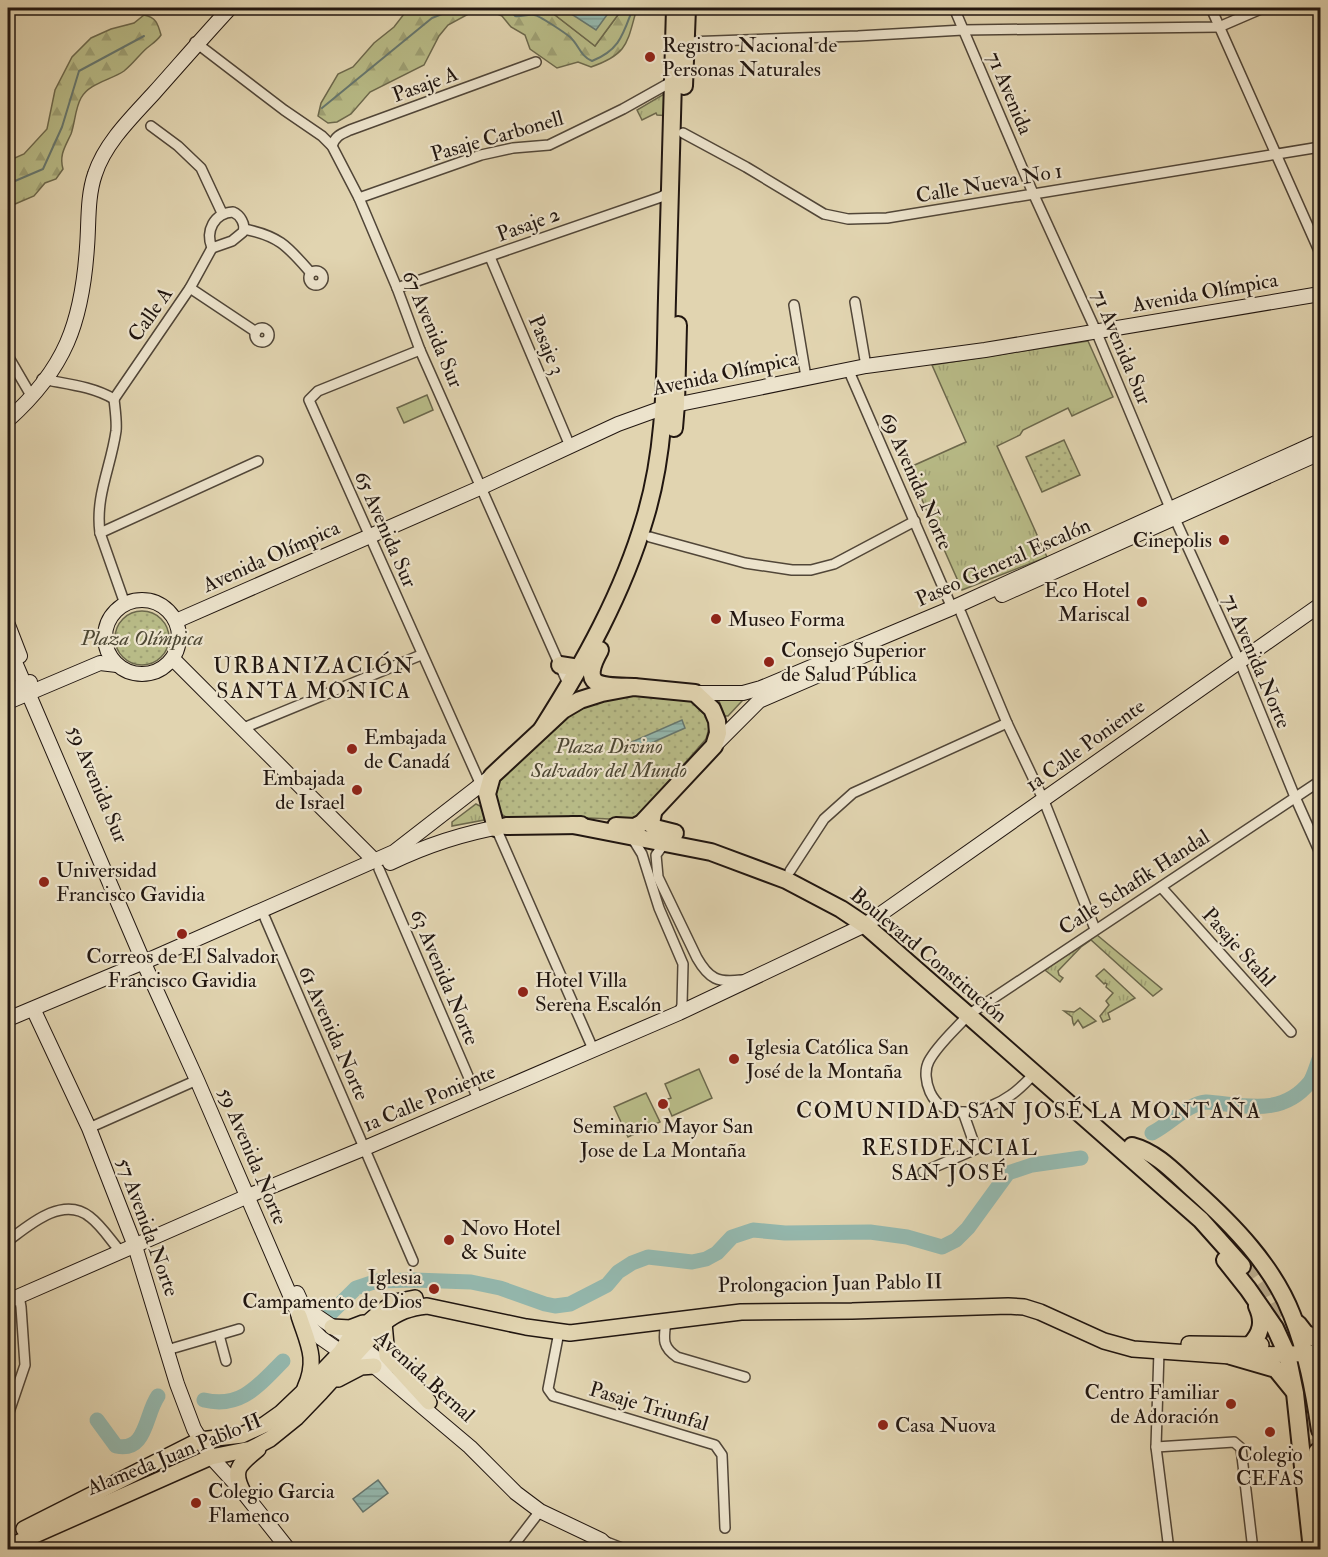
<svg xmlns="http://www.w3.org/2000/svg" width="1328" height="1557" viewBox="0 0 1328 1557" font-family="'IM FELL Double Pica',serif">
	<defs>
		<pattern id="grass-tufts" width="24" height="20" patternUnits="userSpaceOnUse" patternTransform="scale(1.5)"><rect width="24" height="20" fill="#b8bb87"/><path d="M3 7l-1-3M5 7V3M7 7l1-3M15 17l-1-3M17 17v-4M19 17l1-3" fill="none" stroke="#9ea074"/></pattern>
		<pattern id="forest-firs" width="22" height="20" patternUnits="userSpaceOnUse" patternTransform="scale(1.5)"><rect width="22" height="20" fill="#b8bb87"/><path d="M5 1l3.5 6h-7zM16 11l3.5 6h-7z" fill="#9ea074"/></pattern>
		<pattern id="park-dots" width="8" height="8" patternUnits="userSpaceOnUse" patternTransform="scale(1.5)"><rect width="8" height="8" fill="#b8bb87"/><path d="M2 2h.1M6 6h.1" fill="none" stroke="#9ea074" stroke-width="1.8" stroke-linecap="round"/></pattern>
		<pattern id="water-rules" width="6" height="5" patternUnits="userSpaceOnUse" patternTransform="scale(1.5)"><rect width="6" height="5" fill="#94b8ae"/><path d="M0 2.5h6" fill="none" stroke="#7f9d95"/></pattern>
	</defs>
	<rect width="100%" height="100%" fill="#e1d4b0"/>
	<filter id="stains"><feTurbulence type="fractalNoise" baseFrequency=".00333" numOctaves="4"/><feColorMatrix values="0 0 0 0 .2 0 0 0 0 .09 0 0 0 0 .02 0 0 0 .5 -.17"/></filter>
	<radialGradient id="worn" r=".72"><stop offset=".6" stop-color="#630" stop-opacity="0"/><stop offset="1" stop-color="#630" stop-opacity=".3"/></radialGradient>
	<g fill="url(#grass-tufts)" stroke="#6c684c" stroke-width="1.5">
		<polygon points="664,94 668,96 670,116 657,115 656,113 642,120 637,110"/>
		<polygon points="1088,341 1113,397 1072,416 1068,408 1023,430 1020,435 997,446 1047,557 962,590 908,468 966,442 932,365"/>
		<polygon points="721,699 740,699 742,701 728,716 725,716 719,701"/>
		<polygon points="476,804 480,806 485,816 484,820 452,826 452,822"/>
		<polygon points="1097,935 1162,989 1153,996 1091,940 1081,947 1058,971 1059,975 1063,978 1060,982 1045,970"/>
		<polygon points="1104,969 1135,998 1108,1013 1110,1019 1103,1022 1100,1016 1109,1005 1106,1001 1113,993 1106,987 1107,984 1105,983 1104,984 1096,976"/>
		<polygon points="1080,1008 1096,1021 1083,1028 1078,1020 1074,1025 1073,1023 1072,1017 1064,1011 1074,1012"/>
	</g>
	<g fill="url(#forest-firs)" stroke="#6c684c" stroke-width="1.5">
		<path d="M414 8H546L595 46 623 8H637C627 42 629 54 591 67L578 62 557 68 530 49 525 35 511 27 502 16 491 11 472 12 448 25 439 36 424 65 370 92 351 114 337 122 328 123 318 116 321 103 338 74 353 67 374 43 394 27 404 14Z"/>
		<path d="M144 15C156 17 158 24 161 35 157 41 153 43 147 48 139 55 133 64 124 71 111 80 89 83 81 98 75 109 75 123 71 134 65 147 59 155 63 169L56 179 45 183 34 196 8 207V161L24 154 47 129 55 90 72 57 91 38 111 29 134 23Z"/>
	</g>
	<g fill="url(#park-dots)" stroke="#6c684c" stroke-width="1.5">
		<polygon points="1064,440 1080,475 1042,492 1026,457"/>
		<circle cx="142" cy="638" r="27"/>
		<polygon points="610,694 679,695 704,707 710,725 706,739 643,811 630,820 568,817 509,819 501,814 493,800 497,783 560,717"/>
	</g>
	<g fill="#b8bb87" stroke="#6c684c" stroke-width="1.5">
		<polygon points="546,8 623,8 595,46"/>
		<polygon points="427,395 433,410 404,423 397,408"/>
		<polygon points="699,1069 712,1098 672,1116 665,1100 671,1098 665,1084"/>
		<polygon points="646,1093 660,1122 628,1137 614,1107"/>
	</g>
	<g fill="url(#water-rules)" stroke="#66776f" stroke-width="1.5">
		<polygon points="562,8 612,8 596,30"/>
		<polygon points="682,720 685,728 631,752 627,744"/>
		<polygon points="378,1480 388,1493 363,1512 353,1499"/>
	</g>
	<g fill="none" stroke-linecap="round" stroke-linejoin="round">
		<g stroke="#66776f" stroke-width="2">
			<path d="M509 8 515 16C522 17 527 14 534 15 539 15 565 33 570 37 579 45 580 56 592 61 620 50 623 34 633 8"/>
			<polyline points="322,108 432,18 457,8"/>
			<polyline points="8,184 43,169 62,127 79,71 144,36"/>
		</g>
		<g stroke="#94b8ae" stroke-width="15">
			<path d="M1152 1133C1170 1124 1187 1104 1206 1102 1245 1105 1282 1117 1310 1082 1314 1076 1317 1064 1320 1057"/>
			<polyline points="329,1315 356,1288 377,1281 414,1280 471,1282 500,1288 545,1304 555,1306 570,1304 607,1285 618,1272 632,1263 648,1257 692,1262 706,1259 717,1253 732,1237 753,1230 785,1233 870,1232 907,1237 942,1247 956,1240 968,1228 1008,1173 1032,1165 1081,1158"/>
			<path d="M204 1400C241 1409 259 1385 283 1361"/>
			<path d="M97 1420 116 1446C147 1453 145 1414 158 1396"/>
		</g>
		<g stroke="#bbae90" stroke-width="16" stroke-dasharray="16 8" stroke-linecap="butt">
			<polyline points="1250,1261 1268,1287 1295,1340"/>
			<polyline points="1311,1415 1317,1452"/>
		</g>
		<defs>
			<g id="street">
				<polyline points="954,8 1033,193 1096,331 1170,508 1239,660 1295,797 1320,853"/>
				<polyline points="1211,8 1320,253"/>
				<polyline points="195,42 284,110 322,136 332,146 359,198 397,288 420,350 569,686"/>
				<polyline points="686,42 858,36 963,30 1219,27 1263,8"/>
				<polyline points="151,126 178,146 201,168 222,213"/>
				<polyline points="683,133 746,167 824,214 848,219 887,218 1320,147"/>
				<path d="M332 146C335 136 341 134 350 130L536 62"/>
				<polyline points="359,198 481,155 513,148 549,145 623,109 673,81"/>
				<path d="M233 212C240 215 246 224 243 232L232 241 212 248C205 231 214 213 233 212Z"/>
				<path d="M244 229C280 236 288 247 311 273"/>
				<polyline points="490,257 570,446"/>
				<circle cx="316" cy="278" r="7"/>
				<polyline points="190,288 256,332"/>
				<polyline points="397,288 661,197 670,192"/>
				<polyline points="855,302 866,366"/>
				<polyline points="794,305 806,377"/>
				<circle cx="262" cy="335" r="7"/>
				<polyline points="420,350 318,391 309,400 481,785"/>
				<polyline points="8,356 29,392"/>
				<polyline points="848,369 952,608"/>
				<path d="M42 379C66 384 92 386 114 399"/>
				<path d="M114 399C115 409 117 421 116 431 111 467 95 496 100 533L125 604"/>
				<polyline points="114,399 190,288 212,248"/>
				<polyline points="100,533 258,461"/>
				<polyline points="650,537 745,563 792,570 811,570 834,564 915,521"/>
				<polyline points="961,613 1007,723 1044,801 1095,929"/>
				<polyline points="241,729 421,655"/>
				<polyline points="496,828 593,1049"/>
				<polyline points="631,836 642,854 659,908 683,964 682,1005 679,1013"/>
				<path d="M666 841 656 855 658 877 697 958C709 979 718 983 741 980"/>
				<polyline points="379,869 478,1099"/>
				<polyline points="790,871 824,819 853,793 1007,723"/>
				<polyline points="1161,887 1291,1032"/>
				<polyline points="265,918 413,1261"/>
				<path d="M1035 1073C1027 1081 1020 1089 1011 1095 989 1111 945 1125 930 1092 926 1083 924 1070 929 1061 938 1044 956 1029 968 1015L1320 781"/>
				<polyline points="89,1128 197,1080"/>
				<polyline points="923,1172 976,1149 963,1112"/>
				<path d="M8 1241C29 1225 63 1195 90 1217 102 1226 111 1241 121 1252"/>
				<path d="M666 1321C664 1338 661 1346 677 1357L745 1377"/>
				<polyline points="559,1332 548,1389 553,1396 715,1445 722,1455 725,1528"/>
				<polyline points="219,1335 226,1361"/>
				<polyline points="167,1350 239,1329"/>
				<polyline points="1159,1351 1156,1447 1169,1550"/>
				<polyline points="8,1415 25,1365 21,1307 19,1296"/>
				<polyline points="1156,1447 1234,1442 1241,1448 1253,1550"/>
				<polyline points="604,1541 627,1550"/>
				<polyline points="510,1550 540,1511"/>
			</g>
			<g id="secondary">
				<path d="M8 420C65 369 82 323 87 247 89 223 87 197 95 174 105 143 132 117 154 93 179 65 204 36 230 8"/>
				<polyline points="1002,595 1320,453"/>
				<circle cx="142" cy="637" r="37"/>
				<polyline points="176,621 482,487 618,424 665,407 866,366 985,350 1320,294"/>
				<polyline points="8,625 20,656"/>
				<polyline points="8,646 147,970 197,1080 299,1316 321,1338 341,1352 374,1366 470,1447 516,1493 540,1511 601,1540 611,1550"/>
				<polyline points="173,659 375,861"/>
				<polyline points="8,692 30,682"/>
				<polyline points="695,693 743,693 761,688 952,608 1320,441"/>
				<polyline points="8,702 100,663 117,665"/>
				<polyline points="714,746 759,701 872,652"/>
				<path d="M390 863C427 845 464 833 505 826"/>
				<polyline points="36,1015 89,1128 135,1246 177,1384 194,1429 211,1457 243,1492 289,1550"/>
				<polyline points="8,1019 151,959 394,852 492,776"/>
				<polyline points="297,1293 302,1304 308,1310 362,1347 387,1367"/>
				<polyline points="8,1301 248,1196 365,1148 679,1013 865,925 1320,605"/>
			</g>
			<g id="primary">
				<path d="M299 1316C308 1344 318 1359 305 1388"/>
				<polyline points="384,1323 387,1356 429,1402"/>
				<polyline points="332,1327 350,1328 363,1323"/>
				<polyline points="1189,1344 1261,1345"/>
				<polyline points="338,1379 361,1367 374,1366"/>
				<path d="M243 1492C231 1469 240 1464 258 1449"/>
				<polyline points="24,1529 200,1440 242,1435 264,1425 281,1413 302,1393 341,1352 349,1339 379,1313 395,1302 415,1298"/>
				<path d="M8 1547 211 1457 251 1449 270 1439 296 1418 321 1392 384 1323C398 1312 409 1308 427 1306L526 1327 570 1333 741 1312 852 1311 1008 1306 1024 1307 1040 1312 1104 1341 1133 1349 1231 1356 1320 1353"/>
			</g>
			<g id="highway">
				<polyline points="684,86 687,8"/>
				<polyline points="674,428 676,404 678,325"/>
				<path d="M600 650C578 689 603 686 634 687"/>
				<polyline points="560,665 579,668"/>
				<path d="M542 729C584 663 623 593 645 518 667 446 665 371 667 298 670 201 673 104 675 8"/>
				<polyline points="653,813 651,824 655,828 675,833"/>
				<polyline points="573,825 711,852 786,880 841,909 865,925 968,1015 1201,1220 1242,1266"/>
				<polyline points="506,826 581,825"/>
				<polyline points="496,828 487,794 492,776 563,710 580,700 602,693 634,687 695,693 712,709 717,721 718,733 714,746 642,823 635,827 616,826"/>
				<path d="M1132 1146C1158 1153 1175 1173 1194 1190 1233 1225 1273 1266 1292 1315 1307 1352 1314 1391 1320 1430"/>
				<polyline points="1225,1260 1248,1289 1275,1328 1287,1354 1295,1393 1312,1550"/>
				<polyline points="1298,1324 1305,1333 1320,1341"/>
				<path d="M1250 1345C1262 1333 1264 1321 1257 1306"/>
				<polyline points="1231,1356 1276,1369 1293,1390"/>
				<polyline points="1317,1452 1320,1490"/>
			</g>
		</defs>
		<use href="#street" stroke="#514638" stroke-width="12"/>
		<use href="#secondary" stroke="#211610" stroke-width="16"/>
		<use href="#primary" stroke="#211610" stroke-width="18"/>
		<use href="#highway" stroke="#211610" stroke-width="20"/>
		<use href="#street" stroke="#ece3cc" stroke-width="9"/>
		<use href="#secondary" stroke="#ece3cc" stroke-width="14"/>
		<use href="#primary" stroke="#e1d4b0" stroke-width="15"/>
		<use href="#highway" stroke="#e1d4b0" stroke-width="16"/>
	</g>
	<g fill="#8f2418" stroke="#ece3cc" stroke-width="2">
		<circle cx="650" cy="57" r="6"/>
		<circle cx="1224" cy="540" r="6"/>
		<circle cx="1142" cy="602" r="6"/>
		<circle cx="716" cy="619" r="6"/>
		<circle cx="769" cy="662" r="6"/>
		<circle cx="352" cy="749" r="6"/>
		<circle cx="357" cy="790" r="6"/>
		<circle cx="44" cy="882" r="6"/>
		<circle cx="182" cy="934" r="6"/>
		<circle cx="523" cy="992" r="6"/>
		<circle cx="734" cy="1059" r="6"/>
		<circle cx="663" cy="1104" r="6"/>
		<circle cx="449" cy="1240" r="6"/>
		<circle cx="434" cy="1289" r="6"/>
		<circle cx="1231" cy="1404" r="6"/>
		<circle cx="883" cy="1425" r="6"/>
		<circle cx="1270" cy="1432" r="6"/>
		<circle cx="196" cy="1503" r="6"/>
	</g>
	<g text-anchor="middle" stroke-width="4.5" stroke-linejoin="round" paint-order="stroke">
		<g font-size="21" fill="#211610" stroke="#ece3cc" text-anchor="start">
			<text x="662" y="52">Registro Nacional de<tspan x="662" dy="24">Personas Naturales</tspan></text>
			<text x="1212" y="547" text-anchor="end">Cinepolis</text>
			<text x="1130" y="597" text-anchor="end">Eco Hotel<tspan x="1130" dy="24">Mariscal</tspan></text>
			<text x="728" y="626">Museo Forma</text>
			<text x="781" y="657">Consejo Superior<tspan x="781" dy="24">de Salud Pública</tspan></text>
			<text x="364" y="744">Embajada<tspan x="364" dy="24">de Canadá</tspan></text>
			<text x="345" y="785" text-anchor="end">Embajada<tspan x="345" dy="24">de Israel</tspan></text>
			<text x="56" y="877">Universidad<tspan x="56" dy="24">Francisco Gavidia</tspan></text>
			<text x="182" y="963" text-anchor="middle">Correos de El Salvador<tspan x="182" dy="24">Francisco Gavidia</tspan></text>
			<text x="535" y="987">Hotel Villa<tspan x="535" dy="24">Serena Escalón</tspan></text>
			<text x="746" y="1054">Iglesia Católica San<tspan x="746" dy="24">José de la Montaña</tspan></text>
			<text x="663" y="1133" text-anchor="middle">Seminario Mayor San<tspan x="663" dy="24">Jose de La Montaña</tspan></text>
			<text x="461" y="1235">Novo Hotel<tspan x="461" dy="24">&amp; Suite</tspan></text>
			<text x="422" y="1284" text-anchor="end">Iglesia<tspan x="422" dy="24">Campamento de Dios</tspan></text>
			<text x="1219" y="1399" text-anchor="end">Centro Familiar<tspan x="1219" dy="24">de Adoración</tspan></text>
			<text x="895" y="1432">Casa Nuova</text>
			<text x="1270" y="1461" text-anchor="middle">Colegio<tspan x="1270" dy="24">CEFAS</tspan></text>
			<text x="208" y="1498">Colegio Garcia<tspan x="208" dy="24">Flamenco</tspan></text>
		</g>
		<g font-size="21" fill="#211610" stroke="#ece3cc">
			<text transform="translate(425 84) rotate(-20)" y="7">Pasaje A</text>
			<text transform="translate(1010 93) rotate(67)" y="7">71 Avenida</text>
			<text transform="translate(497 136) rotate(-16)" y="7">Pasaje Carbonell</text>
			<text transform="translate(989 183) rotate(-10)" y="7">Calle Nueva No 1</text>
			<text transform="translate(528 224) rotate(-20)" y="7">Pasaje 2</text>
			<text transform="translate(1205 292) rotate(-10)" y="7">Avenida Olímpica</text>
			<text transform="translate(150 314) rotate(-55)" y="7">Calle A</text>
			<text transform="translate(433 329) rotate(67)" y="7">67 Avenida Sur</text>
			<text transform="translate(547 345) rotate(67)" y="7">Pasaje 3</text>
			<text transform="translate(1122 347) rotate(67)" y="7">71 Avenida Sur</text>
			<text transform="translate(725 373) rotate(-12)" y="7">Avenida Olímpica</text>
			<text transform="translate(917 481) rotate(66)" y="7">69 Avenida Norte</text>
			<text transform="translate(386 529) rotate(66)" y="7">65 Avenida Sur</text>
			<text transform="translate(271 556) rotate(-24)" y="7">Avenida Olímpica</text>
			<text transform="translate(1003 562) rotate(-24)" y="7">Paseo General Escalón</text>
			<text transform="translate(1257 661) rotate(67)" y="7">71 Avenida Norte</text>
			<text transform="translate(1085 745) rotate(-36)" y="7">1a Calle Poniente</text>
			<text transform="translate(98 784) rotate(67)" y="7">59 Avenida Sur</text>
			<text transform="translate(1134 882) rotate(-33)" y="7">Calle Schafik Handal</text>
			<text transform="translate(1239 947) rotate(48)" y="7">Pasaje Stahl</text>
			<text transform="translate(929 955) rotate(40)" y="7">Boulevard Constitución</text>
			<text transform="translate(445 977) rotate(67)" y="7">63 Avenida Norte</text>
			<text transform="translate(334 1033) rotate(66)" y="7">61 Avenida Norte</text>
			<text transform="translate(429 1098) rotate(-23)" y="7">1a Calle Poniente</text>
			<text transform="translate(253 1156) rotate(67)" y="7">59 Avenida Norte</text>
			<text transform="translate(148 1227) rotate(70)" y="7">57 Avenida Norte</text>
			<text transform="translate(830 1283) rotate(-1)" y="7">Prolongacion Juan Pablo II</text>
			<text transform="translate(425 1376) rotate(42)" y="7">Avenida Bernal</text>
			<text transform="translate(649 1406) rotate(17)" y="7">Pasaje Triunfal</text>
			<text transform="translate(174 1454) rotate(-22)" y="7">Alameda Juan Pablo II</text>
		</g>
		<g font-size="21" font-style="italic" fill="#4e4834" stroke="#ece3cc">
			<text x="142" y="645">Plaza Olímpica</text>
			<text x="609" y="753">Plaza Divino<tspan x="609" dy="24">Salvador del Mundo</tspan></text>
		</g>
		<g font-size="22" letter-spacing="1.5" fill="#211610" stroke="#ece3cc">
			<text x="314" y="673">URBANIZACIÓN<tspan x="314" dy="25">SANTA MONICA</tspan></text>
			<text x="1029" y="1118">COMUNIDAD SAN JOSÉ LA MONTAÑA</text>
			<text x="950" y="1155">RESIDENCIAL<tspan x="950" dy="25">SAN JOSÉ</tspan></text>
		</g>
	</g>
	<rect width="1328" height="1557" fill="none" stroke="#e1d4b0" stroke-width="30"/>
	<rect x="9" y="9" width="1310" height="1539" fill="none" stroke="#211610" stroke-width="3"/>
	<rect x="15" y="15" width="1298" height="1527" fill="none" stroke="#211610" stroke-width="1.5"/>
	<rect width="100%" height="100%" filter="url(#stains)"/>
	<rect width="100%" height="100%" fill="url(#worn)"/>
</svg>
